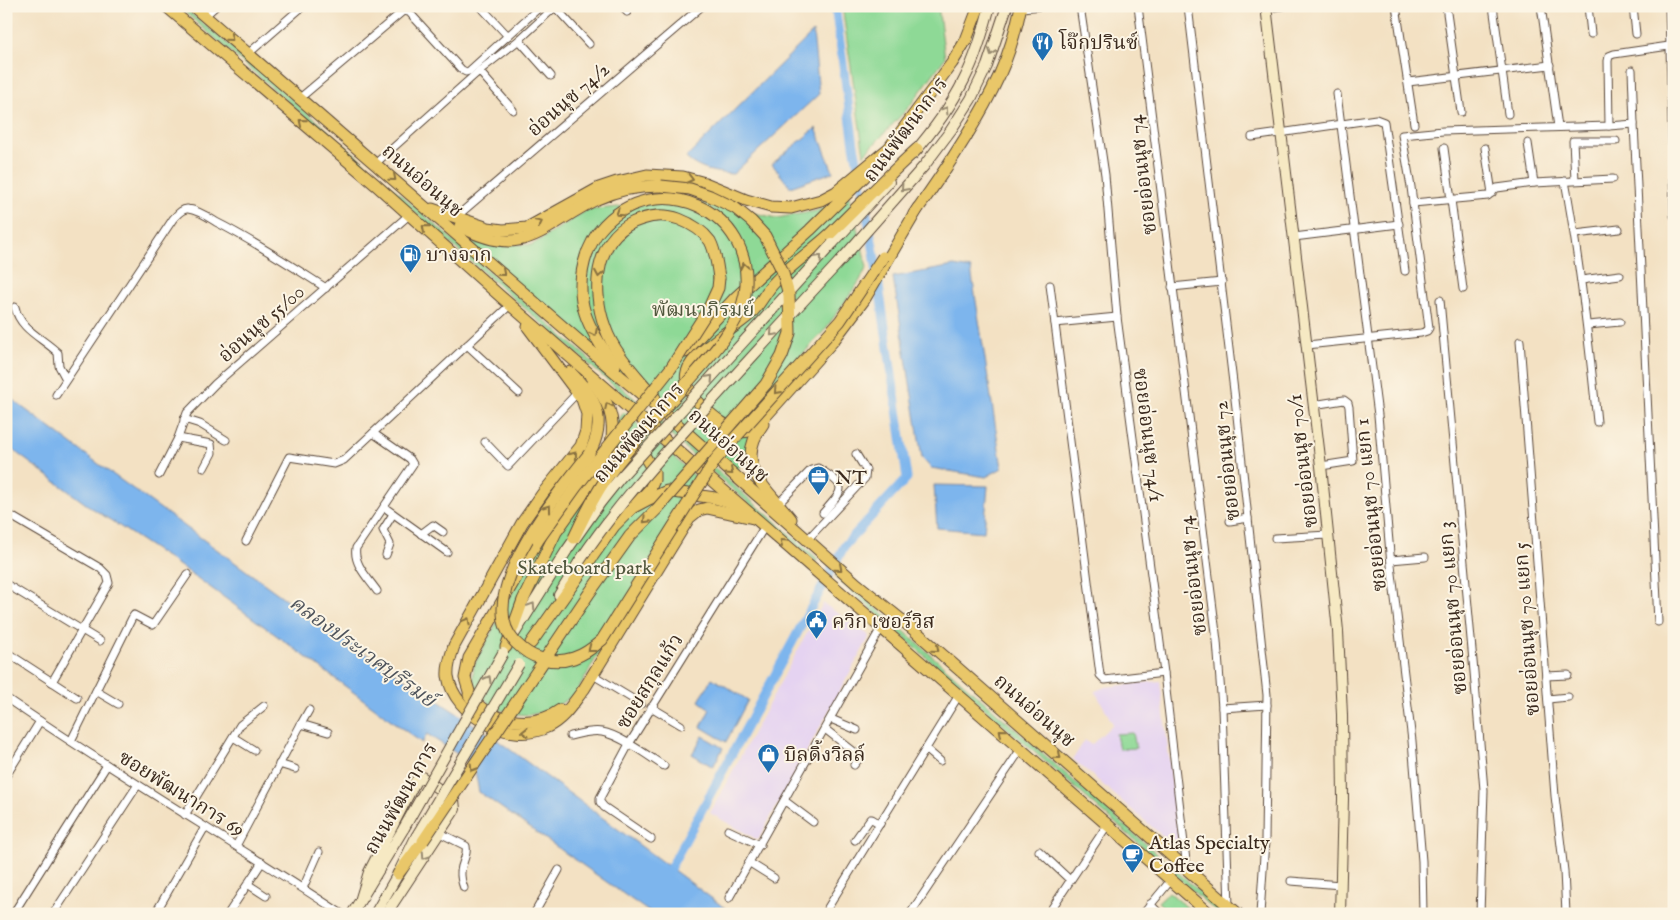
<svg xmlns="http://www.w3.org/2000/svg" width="1680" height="920" viewBox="0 0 1680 920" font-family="'IM FELL English','Noto Serif Thai',serif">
	<rect width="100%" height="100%" fill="#fcf5e5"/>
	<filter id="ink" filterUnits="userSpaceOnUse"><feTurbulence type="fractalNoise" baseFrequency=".02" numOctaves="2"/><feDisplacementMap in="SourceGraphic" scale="10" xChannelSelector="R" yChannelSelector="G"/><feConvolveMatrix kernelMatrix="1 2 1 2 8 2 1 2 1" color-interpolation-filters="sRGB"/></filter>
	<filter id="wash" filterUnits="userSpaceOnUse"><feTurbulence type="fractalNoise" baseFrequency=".0096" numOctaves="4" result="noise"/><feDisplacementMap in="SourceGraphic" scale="20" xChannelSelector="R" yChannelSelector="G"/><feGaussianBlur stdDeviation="1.12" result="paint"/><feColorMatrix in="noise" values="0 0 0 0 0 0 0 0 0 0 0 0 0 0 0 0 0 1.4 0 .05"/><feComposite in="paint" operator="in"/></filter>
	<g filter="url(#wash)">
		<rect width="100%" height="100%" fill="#f3e1c3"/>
		<g fill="#e5d3f1">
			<polygon points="823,603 870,636 758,840 710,813"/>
			<polygon points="1160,681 1180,851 1073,759 1085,740 1091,745 1113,724 1095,691 1105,687"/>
		</g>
		<g fill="#8ed996" stroke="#64825a">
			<polygon points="178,6 182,6 240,54 818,559 816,562"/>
			<polygon points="842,6 938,6 945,58 909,107 864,155"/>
			<polygon points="849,196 867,267 859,282 824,331 778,381 735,476 468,243 532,245 587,210 692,200 777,218 816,211"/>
			<polygon points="624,412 698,479 683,501 576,694 550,710 529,715 514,714 494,708 477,691 473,677 474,665 510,597 538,540"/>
			<polygon points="837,575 897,625 1225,914 1219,914 835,577"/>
			<polygon points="1133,733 1136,748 1119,749 1116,734"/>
			<polygon points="1169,892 1191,911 1195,914 1171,914 1158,902"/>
		</g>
		<g fill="#7db5ed" stroke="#5c7086">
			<path d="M813 32 819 94 733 174C716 173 699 170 686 158Z"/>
			<polygon points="816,128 833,172 790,187 772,164"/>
			<polygon points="954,266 971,269 1002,468 986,477 931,468 922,458 893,277"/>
			<polygon points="6,395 104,468 316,621 493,737 733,914 652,914 479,792 474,765 427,734 422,743 287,643 189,572 86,504 6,445"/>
			<polygon points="934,485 988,486 984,532 937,528"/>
			<polygon points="712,678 748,700 726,742 701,727 710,709 699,701"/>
			<polygon points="703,736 723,748 713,767 692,754"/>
		</g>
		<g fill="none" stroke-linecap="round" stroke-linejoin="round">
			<polyline stroke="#7db5ed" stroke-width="9" points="666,876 845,545 907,478 874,252 854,145 835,6"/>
		</g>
	</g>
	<g filter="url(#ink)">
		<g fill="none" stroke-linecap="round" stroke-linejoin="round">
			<defs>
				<g id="street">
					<polyline points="480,6 508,36"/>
					<polyline points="623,6 627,12"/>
					<polyline points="1080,6 1105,175 1117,317 1164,673 1187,869"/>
					<polyline points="1138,6 1217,641 1222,708 1229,906"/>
					<polyline points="1188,6 1237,416 1267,695 1265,841 1260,914"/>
					<polyline points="1396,6 1414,124"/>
					<polyline points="1446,6 1461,112"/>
					<polyline points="1493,6 1508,114"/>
					<polyline points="1541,6 1558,127"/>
					<polyline points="1588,6 1591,34"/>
					<polyline points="1633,6 1636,34"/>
					<polyline points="1669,6 1674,216"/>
					<polyline points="555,7 589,44"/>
					<polyline points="1021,8 1043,6"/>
					<polyline points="1266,8 1282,6"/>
					<polyline points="205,16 216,6"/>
					<polyline points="519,40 551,76"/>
					<polyline points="249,53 303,6"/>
					<polyline points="479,71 513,110"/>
					<polyline points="1408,82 1550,65"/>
					<polyline points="1337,94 1378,415 1391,565 1412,741 1422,861 1423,914"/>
					<polyline points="300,98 403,11 409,12 462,70 466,72 469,71 541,6"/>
					<polyline points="1634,124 1658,622"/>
					<polyline points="1609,126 1634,124 1632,70"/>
					<polyline points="1252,137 1376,119 1384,122 1405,271"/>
					<polyline points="1528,143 1534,183"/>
					<polyline points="1444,148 1463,289"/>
					<polyline points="1485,148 1492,193"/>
					<polyline points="376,163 479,71 519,40 556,6"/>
					<polyline points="1575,180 1573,141 1616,141"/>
					<path d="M1565 181C1580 261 1589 341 1597 422"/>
					<polyline points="1413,203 1488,196 1497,188 1534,183 1613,179"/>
					<polyline points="456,217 702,6"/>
					<polyline points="1575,234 1619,229"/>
					<polyline points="1294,237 1399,224"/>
					<polyline points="1581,280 1620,275"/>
					<polyline points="1050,285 1100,675 1105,680 1164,673"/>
					<polyline points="1172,287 1222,282"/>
					<polyline points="1440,300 1474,672 1484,790 1480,914"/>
					<path d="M15 307C20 330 43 338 58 353L59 366 66 379"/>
					<polyline points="1055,323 1117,317"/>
					<polyline points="1588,325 1620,322"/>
					<polyline points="1520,341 1555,796 1564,871 1566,914"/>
					<polyline points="467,345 519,393"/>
					<polyline points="1307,345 1421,333 1427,331 1429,328 1411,187 1402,135 1443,131 1609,126 1608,61 1609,56 1614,54 1669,46"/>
					<path d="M56 395 173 219C177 215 182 208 188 209 198 210 208 217 216 222 254 241 290 265 326 288"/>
					<polyline points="1313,405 1344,400 1348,403 1349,407 1353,461 1321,466"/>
					<polyline points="184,419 200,424 226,440"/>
					<path d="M373 433 410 459 413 464 356 548C353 564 369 579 377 591"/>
					<polyline points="178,438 211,444 212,453 204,468"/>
					<polyline points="485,442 508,466 578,392"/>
					<polyline points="159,475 178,438 187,413 215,384 409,215"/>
					<path d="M779 503 811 470 818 468C849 487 844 489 823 513"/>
					<polyline points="384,507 447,552"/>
					<polyline points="6,513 100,568 107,575 109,583 52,682"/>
					<polyline points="1230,521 1248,518"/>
					<polyline points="421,534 433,525 443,532"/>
					<polyline points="1275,538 1328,535"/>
					<polyline points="807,540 865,478 866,470 856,454"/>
					<polyline points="246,541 289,457 334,464 344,460 509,306"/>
					<polyline points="386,555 390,544 383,530 393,514"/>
					<polyline points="1391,560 1425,557"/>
					<polyline points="6,584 100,641"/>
					<polyline points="6,652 77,698"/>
					<polyline points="593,675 641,704"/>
					<polyline points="1546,676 1568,675"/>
					<polyline points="96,691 118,704"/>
					<path d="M6 698C116 774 231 841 342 914"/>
					<polyline points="1548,699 1568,697"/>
					<polyline points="651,707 681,725"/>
					<polyline points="1222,708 1267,705"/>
					<polyline points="831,719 857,730"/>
					<polyline points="301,724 309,710"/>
					<polyline points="825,729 857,754 858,760 854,765"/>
					<path d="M570 736C580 734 591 730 602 732 620 735 648 756 664 766"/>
					<polyline points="233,737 254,750"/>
					<polyline points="71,741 132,618 134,615 153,625 188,574"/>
					<polyline points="926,749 940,761"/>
					<polyline points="279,764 295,769"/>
					<polyline points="6,776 40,721"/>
					<polyline points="785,801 813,822"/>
					<polyline points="185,815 240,725 264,706"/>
					<polyline points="728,830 760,845"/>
					<path d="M440 833 466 846C469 860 455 865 464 888"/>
					<polyline points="651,839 604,807 600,802 600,798 629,744 765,526"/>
					<polyline points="855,840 870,819 872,819 880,824"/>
					<polyline points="236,846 301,724 328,732"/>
					<polyline points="1039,851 1070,880"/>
					<polyline points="750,863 774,878"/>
					<polyline points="1291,881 1341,885"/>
					<polyline points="249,885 266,896"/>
					<polyline points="303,888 319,852"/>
					<polyline points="729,898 881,628"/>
					<polyline points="1150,904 1160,914"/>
					<polyline points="13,914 107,765"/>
					<polyline points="53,914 137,786"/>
					<polyline points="155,914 205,827"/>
					<polyline points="228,914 262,862"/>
					<polyline points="534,914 559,870"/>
					<polyline points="824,914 959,695"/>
					<polyline points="910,914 1021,749"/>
					<polyline points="1048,914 1108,824"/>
					<polyline points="1143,914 1171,880"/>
				</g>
				<g id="secondary">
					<polyline points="1266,6 1321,466 1338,631 1342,715 1343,799 1340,914"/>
					<path d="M913 154C932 132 951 106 964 80 976 57 983 31 990 6"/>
					<polyline points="832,244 889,182"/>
					<polyline points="842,259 924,166 951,130 971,99 987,66 1007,6"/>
					<polyline points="559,595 579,562"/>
					<polyline points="513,636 567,550"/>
					<polyline points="361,898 369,872 415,782 418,779 422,777 454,800 455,809 386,914"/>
					<polyline points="352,914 404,828"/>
					<polyline points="375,914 398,874 416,837"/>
				</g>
				<g id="primary">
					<polyline points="166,6 376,185 500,296 1210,914"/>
					<polyline points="193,6 615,372 669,417 857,584 914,630 1238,914"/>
					<path d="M917 149C887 176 859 206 830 234 812 251 790 265 773 284 764 294 759 307 748 316 733 329 691 354 687 372 682 391 707 412 721 422 733 430 742 436 755 428L833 341 864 300 918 208"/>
					<polyline points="432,209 488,228 503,230 527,228 599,188 617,182 647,175 683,177 705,183 746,200 771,207 791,208 821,200 836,192 889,148 952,63 966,40 979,6"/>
					<path d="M914 214C945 171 977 124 999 76 1009 54 1016 30 1021 6"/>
					<path d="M460 226C525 262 543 225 597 199 617 190 639 186 661 186"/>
					<path d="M587 253C571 299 588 329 615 366"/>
					<path d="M528 327 582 399 587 414 586 431 581 446 543 493 522 523 454 646C451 655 447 666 448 676 454 716 511 745 547 727 564 719 573 703 584 689L689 518 699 510 707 508 753 518"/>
					<polyline points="685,352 736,297 810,230 865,176"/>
					<path d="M570 372C596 398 608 419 589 454"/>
					<path d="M592 381C608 401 616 418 611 444"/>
					<path d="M655 398C637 376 614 354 605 327 590 287 596 233 642 219 654 215 668 215 679 219 692 224 702 230 710 241 716 252 717 265 719 278"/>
					<path d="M763 424C732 466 768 489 791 519"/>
					<polyline points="531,643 614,526 632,508 649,499 667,491 715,498 738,505"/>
					<polyline points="506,647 523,600 556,532 601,469 616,454 625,448 632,448 644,455 654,472 654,480 650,489 632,508"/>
					<path d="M469 695C489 723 533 730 560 710"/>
					<polyline points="471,698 465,678 469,658 538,540"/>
					<polyline points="398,874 423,841"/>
				</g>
			</defs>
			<use href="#street" stroke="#574537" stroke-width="9"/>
			<use href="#secondary" stroke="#574537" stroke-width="12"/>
			<use href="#primary" stroke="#574537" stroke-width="13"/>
			<use href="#street" stroke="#fff" stroke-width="7"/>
			<use href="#secondary" stroke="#f6e9c3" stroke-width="10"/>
			<use href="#primary" stroke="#e9c769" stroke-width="11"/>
			<defs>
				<g id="secondary-bridge">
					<polyline points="567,550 600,503 620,478 832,244"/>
					<path d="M579 562C612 512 651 468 691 424 741 368 792 313 842 259"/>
					<polyline points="404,828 503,653"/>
					<polyline points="416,837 519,664"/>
				</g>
				<g id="primary-bridge">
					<path d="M589 454C560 491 471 596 515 642 522 649 531 656 540 658 565 666 584 656 602 640L716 459 840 321 883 257"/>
					<path d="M574 538C585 514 597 490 613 469 634 442 657 416 680 391 702 365 739 329 745 294 758 210 654 164 600 230 594 236 591 245 587 253"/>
					<polyline points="538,540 576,487 671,368 708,310 718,288 719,278"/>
					<polyline points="423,841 590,592 630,536 657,509 766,384 782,356 790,333 789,295 782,270 765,236 751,221 735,208 710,196 690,189 661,186"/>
				</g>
			</defs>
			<use href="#secondary-bridge" stroke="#574537" stroke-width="12" stroke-linecap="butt"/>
			<use href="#primary-bridge" stroke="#574537" stroke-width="13" stroke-linecap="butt"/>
			<use href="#secondary-bridge" stroke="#f6e9c3" stroke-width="10"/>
			<use href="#primary-bridge" stroke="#e9c769" stroke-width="11"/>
		</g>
		<defs><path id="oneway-chevron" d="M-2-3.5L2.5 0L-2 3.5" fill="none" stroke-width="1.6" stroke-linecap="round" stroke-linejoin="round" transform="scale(1.25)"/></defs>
		<g stroke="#897140">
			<use href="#oneway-chevron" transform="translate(230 38) rotate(40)"/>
			<use href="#oneway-chevron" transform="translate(302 122) rotate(-140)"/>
			<use href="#oneway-chevron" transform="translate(393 178) rotate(41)"/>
			<use href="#oneway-chevron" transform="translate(690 179) rotate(14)"/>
			<use href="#oneway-chevron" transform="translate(619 213) rotate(147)"/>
			<use href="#oneway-chevron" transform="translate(539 223) rotate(-26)"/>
			<use href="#oneway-chevron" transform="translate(425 228) rotate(-139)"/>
			<use href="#oneway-chevron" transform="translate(744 266) rotate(-100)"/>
			<use href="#oneway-chevron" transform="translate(502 273) rotate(41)"/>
			<use href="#oneway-chevron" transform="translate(599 274) rotate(100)"/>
			<use href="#oneway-chevron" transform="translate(594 333) rotate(63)"/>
			<use href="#oneway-chevron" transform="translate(777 391) rotate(132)"/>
			<use href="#oneway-chevron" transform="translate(608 406) rotate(-115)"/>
			<use href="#oneway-chevron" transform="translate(574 455) rotate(-52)"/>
			<use href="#oneway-chevron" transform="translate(730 472) rotate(42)"/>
			<use href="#oneway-chevron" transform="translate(548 508) rotate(-54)"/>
			<use href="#oneway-chevron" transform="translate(646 520) rotate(134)"/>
			<use href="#oneway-chevron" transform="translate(783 542) rotate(-138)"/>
			<use href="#oneway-chevron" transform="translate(839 568) rotate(41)"/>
			<use href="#oneway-chevron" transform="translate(467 621) rotate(-61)"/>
			<use href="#oneway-chevron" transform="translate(591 649) rotate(142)"/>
			<use href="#oneway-chevron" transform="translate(936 649) rotate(41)"/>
			<use href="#oneway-chevron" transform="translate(525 732) rotate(-180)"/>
			<use href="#oneway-chevron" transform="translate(1002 732) rotate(-139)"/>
			<use href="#oneway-chevron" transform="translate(1058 756) rotate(41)"/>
			<use href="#oneway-chevron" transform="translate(473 768) rotate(123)"/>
		</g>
		<g stroke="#988a70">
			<use href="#oneway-chevron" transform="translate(992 52) rotate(110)"/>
			<use href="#oneway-chevron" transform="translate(945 110) rotate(-58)"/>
			<use href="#oneway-chevron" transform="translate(904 188) rotate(132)"/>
			<use href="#oneway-chevron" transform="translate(819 258) rotate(-48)"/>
			<use href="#oneway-chevron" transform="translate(773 333) rotate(133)"/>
			<use href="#oneway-chevron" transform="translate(710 378) rotate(-48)"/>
			<use href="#oneway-chevron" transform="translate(532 606) rotate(-58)"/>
			<use href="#oneway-chevron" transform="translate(488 679) rotate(-60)"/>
			<use href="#oneway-chevron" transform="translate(425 856) rotate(124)"/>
		</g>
	</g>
	<defs>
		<symbol id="restaurant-pin" viewBox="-11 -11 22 30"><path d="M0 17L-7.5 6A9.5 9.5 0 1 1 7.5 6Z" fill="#1f6fb2" stroke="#fcf5e5"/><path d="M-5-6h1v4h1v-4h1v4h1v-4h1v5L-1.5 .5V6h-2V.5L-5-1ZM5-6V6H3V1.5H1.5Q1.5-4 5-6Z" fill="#fff"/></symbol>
		<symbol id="fuel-pin" viewBox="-11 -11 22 30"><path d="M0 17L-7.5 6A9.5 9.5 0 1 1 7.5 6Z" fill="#1f6fb2" stroke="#fcf5e5"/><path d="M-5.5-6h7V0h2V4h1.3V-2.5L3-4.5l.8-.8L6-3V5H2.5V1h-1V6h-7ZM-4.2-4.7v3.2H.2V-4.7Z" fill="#fff"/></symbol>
		<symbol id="office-pin" viewBox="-11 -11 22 30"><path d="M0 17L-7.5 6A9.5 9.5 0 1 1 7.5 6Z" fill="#1f6fb2" stroke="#fcf5e5"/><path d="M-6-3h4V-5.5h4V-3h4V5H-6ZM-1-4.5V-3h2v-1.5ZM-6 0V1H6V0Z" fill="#fff"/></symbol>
		<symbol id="civic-pin" viewBox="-11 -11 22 30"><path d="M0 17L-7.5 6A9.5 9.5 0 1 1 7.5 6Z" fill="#1f6fb2" stroke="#fcf5e5"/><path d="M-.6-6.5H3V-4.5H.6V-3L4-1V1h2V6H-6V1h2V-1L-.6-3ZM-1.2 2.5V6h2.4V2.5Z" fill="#fff"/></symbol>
		<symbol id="shop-pin" viewBox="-11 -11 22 30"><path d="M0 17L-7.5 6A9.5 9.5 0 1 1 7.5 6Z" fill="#1f6fb2" stroke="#fcf5e5"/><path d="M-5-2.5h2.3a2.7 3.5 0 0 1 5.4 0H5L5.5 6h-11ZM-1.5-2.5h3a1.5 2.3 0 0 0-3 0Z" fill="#fff"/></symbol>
		<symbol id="cafe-pin" viewBox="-11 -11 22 30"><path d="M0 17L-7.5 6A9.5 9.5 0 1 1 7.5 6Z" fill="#1f6fb2" stroke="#fcf5e5"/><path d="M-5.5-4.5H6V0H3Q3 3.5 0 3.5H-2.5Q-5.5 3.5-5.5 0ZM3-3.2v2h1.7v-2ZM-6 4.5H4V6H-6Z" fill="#fff"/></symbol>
	</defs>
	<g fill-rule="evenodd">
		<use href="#restaurant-pin" x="1030" y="30" width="25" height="34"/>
		<use href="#fuel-pin" x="398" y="242" width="25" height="34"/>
		<use href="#office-pin" x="806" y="464" width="25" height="34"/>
		<use href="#civic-pin" x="804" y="608" width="25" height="34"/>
		<use href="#shop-pin" x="756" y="742" width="25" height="34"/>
		<use href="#cafe-pin" x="1120" y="842" width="25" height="34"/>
	</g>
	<g text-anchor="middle" stroke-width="4" stroke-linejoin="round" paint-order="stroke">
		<g font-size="20" fill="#3b2a1e" stroke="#fcf5e5" text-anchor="start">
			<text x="1059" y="49">โจ๊กปรินซ์</text>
			<text x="426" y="261">บางจาก</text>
			<text x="835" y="484">NT</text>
			<text x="832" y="628">ควิก เซอร์วิส</text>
			<text x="784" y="761">บิลดิ้งวิลล์</text>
			<text x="1149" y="849">Atlas Specialty<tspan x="1149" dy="23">Coffee</tspan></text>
		</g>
		<g font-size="20" fill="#3b2a1e" stroke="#fcf5e5">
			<text transform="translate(568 99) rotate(-41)" y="7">อ่อนนุช 74/2</text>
			<text transform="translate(905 129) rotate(-53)" y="7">ถนนพัฒนาการ</text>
			<text transform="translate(1142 175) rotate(-97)" y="7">ซอยอ่อนนุช 74</text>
			<text transform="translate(423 180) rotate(41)" y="7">ถนนอ่อนนุช</text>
			<text transform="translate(261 323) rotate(-41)" y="7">อ่อนนุช 55/00</text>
			<text transform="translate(638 432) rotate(-49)" y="7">ถนนพัฒนาการ</text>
			<text transform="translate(1149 435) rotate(83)" y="7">ซอยอ่อนนุช 74/1</text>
			<text transform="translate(729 445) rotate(42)" y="7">ถนนอ่อนนุช</text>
			<text transform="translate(1226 461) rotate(-96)" y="7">ซอยอ่อนนุช 72</text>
			<text transform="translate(1302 461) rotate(-97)" y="7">ซอยอ่อนนุช 70/1</text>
			<text transform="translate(1370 505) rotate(-96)" y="7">ซอยอ่อนนุช 70 แยก 1</text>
			<text transform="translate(1192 576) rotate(-97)" y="7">ซอยอ่อนนุช 74</text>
			<text transform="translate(1452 608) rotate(-95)" y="7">ซอยอ่อนนุช 70 แยก 3</text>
			<text transform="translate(1526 629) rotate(-94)" y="7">ซอยอ่อนนุช 70 แยก 5</text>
			<text transform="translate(649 681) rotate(-58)" y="7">ซอยสกุลแก้ว</text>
			<text transform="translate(1035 710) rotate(41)" y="7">ถนนอ่อนนุช</text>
			<text transform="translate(182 793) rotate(32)" y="7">ซอยพัฒนาการ 69</text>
			<text transform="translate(400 798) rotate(-60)" y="7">ถนนพัฒนาการ</text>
		</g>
		<g font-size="20" fill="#50563c" stroke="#fcf5e5">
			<text x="703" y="316">พัฒนาภิรมย์</text>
			<text x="585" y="574">Skateboard park</text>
		</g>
		<g font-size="21" font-style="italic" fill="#4f545c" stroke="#fcf5e5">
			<text transform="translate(363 651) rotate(36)" y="7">คลองประเวศบุรีรมย์</text>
		</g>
	</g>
	<rect width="1680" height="920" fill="none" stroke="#fcf5e5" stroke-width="25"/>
</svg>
